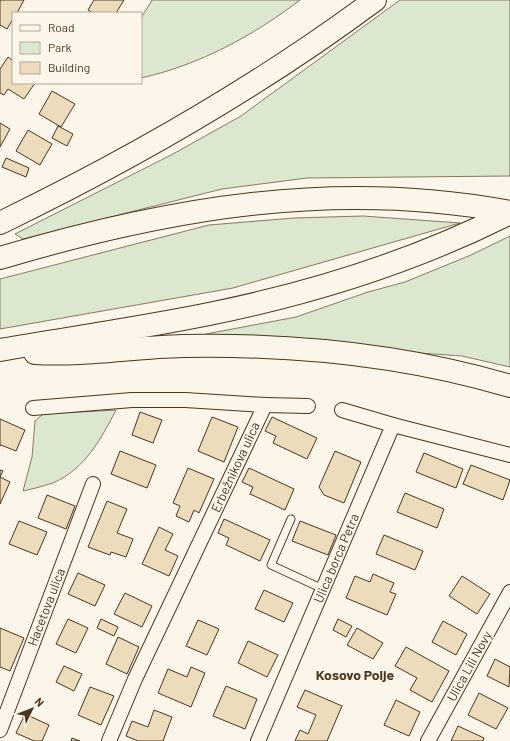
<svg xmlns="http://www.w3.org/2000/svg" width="510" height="741" viewBox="0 0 510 741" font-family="Barlow,sans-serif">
	<rect width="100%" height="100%" fill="#fbf6e9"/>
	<g fill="#dce7d0" stroke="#887966">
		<path d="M152 0H300C253 36 199 65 141 78V18Z"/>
		<polygon points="400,0 510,0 510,176 307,178 222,189 23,239 15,234 173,154 241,116"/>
		<polygon points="363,216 460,223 233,288 0,329 0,279 209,225 294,218"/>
		<polygon points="510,236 510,367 462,356 206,338 206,334 296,317 368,292 405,282 471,255"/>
		<path d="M116 410C101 439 85 469 53 483 43 486 33 489 23 491L32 457 35 421 43 414Z"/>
	</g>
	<g fill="#ecdcbc" stroke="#4a3520">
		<polygon points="0,0 24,0 17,13 13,13 13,19 7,29 0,25"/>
		<polygon points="94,0 124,0 116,13 93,13 88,10"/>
		<polygon points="8,57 13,61 13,83 35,83 24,99 8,89 4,95 0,93 0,69"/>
		<polygon points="52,91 75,104 61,127 39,114"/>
		<polygon points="0,123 10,129 0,147"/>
		<polygon points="58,126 73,134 67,146 52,138"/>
		<polygon points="28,130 52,144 40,165 16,151"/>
		<polygon points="6,158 29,168 26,177 2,167"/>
		<polygon points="140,412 162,420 153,443 132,435"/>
		<polygon points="212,417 238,427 224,462 198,451"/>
		<polygon points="272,417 317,438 307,459 273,443 276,436 265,431"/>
		<polygon points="0,419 25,430 16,451 1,445 0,446"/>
		<polygon points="120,451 156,465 147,488 111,474"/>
		<polygon points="335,451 361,462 344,503 324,495 319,487"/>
		<polygon points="424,453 463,469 456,488 416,472"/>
		<polygon points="471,465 510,480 503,500 463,484"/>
		<polygon points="188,468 214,479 199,513 194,510 189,522 176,516 180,506 173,503"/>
		<polygon points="249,468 294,489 285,510 250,494 253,487 242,482"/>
		<polygon points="0,470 3,471 0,477 10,482 0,504"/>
		<polygon points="405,493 444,509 437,528 397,512"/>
		<polygon points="47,495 75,506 66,529 38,518"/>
		<polygon points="107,501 127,509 117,533 133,539 126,557 111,552 110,555 88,547"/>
		<polygon points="224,519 270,540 260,561 226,545 229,538 218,533"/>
		<polygon points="19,521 47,532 37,555 9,544"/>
		<polygon points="300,521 336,535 328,555 292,541"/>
		<polygon points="159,527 173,534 165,550 178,556 169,576 142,564"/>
		<polygon points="384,535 423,551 415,570 376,554"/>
		<polygon points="78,573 105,585 95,606 68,594"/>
		<polygon points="373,574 394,583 390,592 396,594 387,615 346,598 355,576 370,582"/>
		<polygon points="462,576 490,594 477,614 449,596"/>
		<polygon points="264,590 293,603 284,622 255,609"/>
		<polygon points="125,593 152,606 142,627 114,614"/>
		<polygon points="68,619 88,628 76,653 56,644"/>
		<polygon points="101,619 118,627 114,636 97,628"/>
		<polygon points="338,619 352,626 346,637 333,630"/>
		<polygon points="198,620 219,629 207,655 186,646"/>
		<polygon points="443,621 467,634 456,655 432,642"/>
		<polygon points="0,628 24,638 10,671 0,667"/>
		<polygon points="357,628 383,643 373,659 347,645"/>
		<polygon points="118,637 139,647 127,674 106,664"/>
		<polygon points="248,641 278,655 267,677 238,663"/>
		<polygon points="406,647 449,671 432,702 410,690 417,678 395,666"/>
		<polygon points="495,659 510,667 509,687 487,676"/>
		<polygon points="64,666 82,674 74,691 56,682"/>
		<polygon points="191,667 205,673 191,707 158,693 168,669 187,677"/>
		<polygon points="226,686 257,699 245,729 213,716"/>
		<polygon points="90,687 114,696 101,725 78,715"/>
		<polygon points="305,690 342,706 327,741 295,741 300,730 308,734 316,715 297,707"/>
		<polygon points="479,693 508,708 496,729 468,715"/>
		<polygon points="396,700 420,712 409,736 384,725"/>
		<polygon points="154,710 172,717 163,741 138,741 126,736 132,721 148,727"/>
		<polygon points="25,714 49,725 42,741 34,741 16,733"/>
		<polygon points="458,726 484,738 483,741 451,741"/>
		<polygon points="72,738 80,741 71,741"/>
	</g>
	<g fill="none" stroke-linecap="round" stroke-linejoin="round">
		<defs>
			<polyline id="lane" points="291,519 271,565 323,589"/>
			<g id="street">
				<polyline points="265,405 308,406"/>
				<polyline points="33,408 132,400 185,400 265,405 135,679 109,741"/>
				<polyline points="393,425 510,455"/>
				<polyline points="0,730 93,484"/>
				<polyline points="258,741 393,425 342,410"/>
				<polyline points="428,741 510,592"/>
			</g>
			<g id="highway">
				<path d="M0 223C132 159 258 87 375 0"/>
				<path d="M0 258C168 208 335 179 510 212"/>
				<path d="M0 350C70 338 140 328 209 314 313 293 415 261 510 213"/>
				<path d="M35 353C84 356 134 347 183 346 293 344 405 355 510 386"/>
			</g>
		</defs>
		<use href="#lane" stroke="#4a3520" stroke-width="9"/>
		<use href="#street" stroke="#4a3520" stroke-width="16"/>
		<use href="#highway" stroke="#4a3520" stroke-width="24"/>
		<use href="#lane" stroke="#fbf6e9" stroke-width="7"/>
		<use href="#street" stroke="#fbf6e9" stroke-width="14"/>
		<use href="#highway" stroke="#fbf6e9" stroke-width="22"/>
	</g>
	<g text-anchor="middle" stroke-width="3" stroke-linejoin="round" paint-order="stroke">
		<g font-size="13" fill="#4a3520" stroke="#fbf6e9">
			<text transform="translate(235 467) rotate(-65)" y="5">Erbežnikova ulica</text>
			<text transform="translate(336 558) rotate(-67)" y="5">Ulica borca Petra</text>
			<text transform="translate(46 607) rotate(-69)" y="5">Hacetova ulica</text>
			<text transform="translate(469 666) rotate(-61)" y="5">Ulica Lili Novy</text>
		</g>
		<g font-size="14" font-weight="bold" fill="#4a3520" stroke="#fbf6e9">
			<text x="355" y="680">Kosovo Polje</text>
		</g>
	</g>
	<rect x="12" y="12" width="130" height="72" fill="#fbf6e9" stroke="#b4a999"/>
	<rect x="20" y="25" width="20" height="6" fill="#fbf6e9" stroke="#b4a999"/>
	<text x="48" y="32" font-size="12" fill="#4a3520">Road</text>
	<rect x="20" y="42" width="20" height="12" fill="#dce7d0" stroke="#b4a999"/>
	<text x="48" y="52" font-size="12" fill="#4a3520">Park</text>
	<rect x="20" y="62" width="20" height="12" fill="#ecdcbc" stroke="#b4a999"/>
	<text x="48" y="72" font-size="12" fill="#4a3520">Building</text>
	<g transform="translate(32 709) rotate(47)" stroke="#fbf6e9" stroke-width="3" paint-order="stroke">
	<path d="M0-3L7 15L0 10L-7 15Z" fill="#4a3520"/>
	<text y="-6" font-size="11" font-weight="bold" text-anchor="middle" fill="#4a3520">N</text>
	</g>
</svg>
